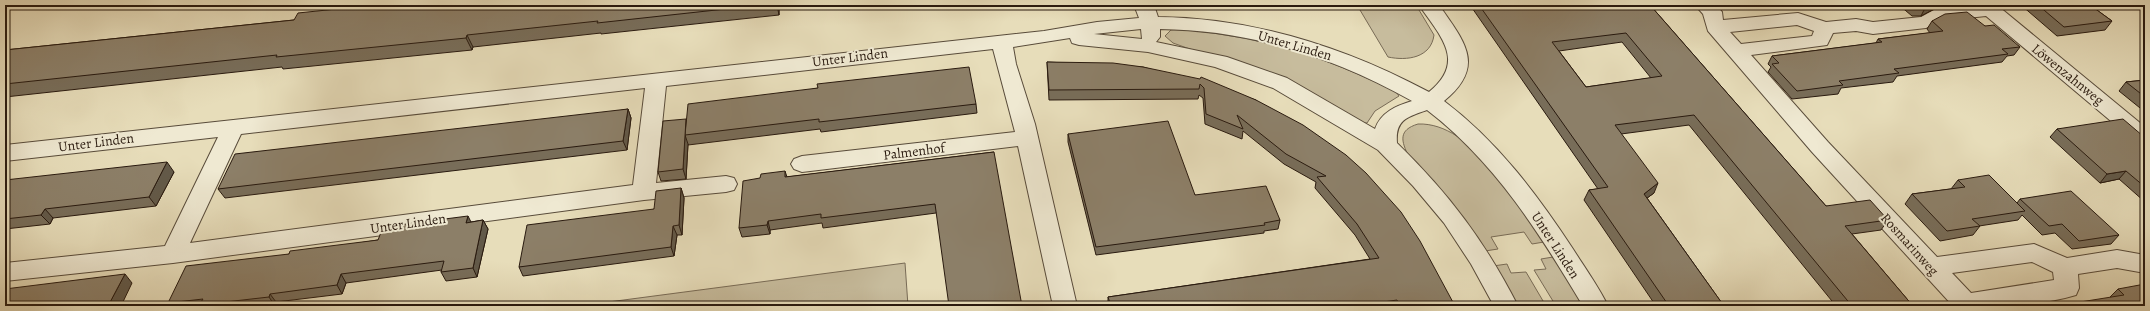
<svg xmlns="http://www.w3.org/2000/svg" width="2150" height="311" viewBox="0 0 2150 311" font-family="Alegreya,serif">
	<rect width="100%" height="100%" fill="#e7ddba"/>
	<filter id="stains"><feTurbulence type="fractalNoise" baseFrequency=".005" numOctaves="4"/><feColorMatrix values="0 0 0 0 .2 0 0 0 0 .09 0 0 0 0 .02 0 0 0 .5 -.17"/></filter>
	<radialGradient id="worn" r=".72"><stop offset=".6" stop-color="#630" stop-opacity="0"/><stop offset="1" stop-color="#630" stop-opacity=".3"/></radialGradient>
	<g fill="#c7bc9d" stroke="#786b56">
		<path d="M1357 5H1416L1434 35C1431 58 1407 61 1388 57Z"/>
		<path d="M1177 29C1258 36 1323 55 1396 92L1399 96 1375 111 1367 123H1364L1310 92 1173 43 1165 36 1171 30Z"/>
		<path d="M1418 124C1473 122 1516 203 1544 242L1532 244 1524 232 1491 237 1498 249 1485 251 1409 157C1401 141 1398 130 1418 124Z"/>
		<polygon points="1553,257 1584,306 1556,306 1534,270 1546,269 1541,259"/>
		<polygon points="905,263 908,306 578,306"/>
		<polygon points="1507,264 1511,273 1526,272 1546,306 1516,306 1493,266"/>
	</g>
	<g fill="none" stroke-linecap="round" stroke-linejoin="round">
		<defs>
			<g id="minor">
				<path d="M1134 5H1154L1158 17C1254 18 1345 47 1429 92 1467 61 1440 36 1419 5H1439C1464 41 1487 66 1444 101 1497 141 1537 194 1573 249 1585 268 1598 286 1608 306H1583C1540 234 1495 162 1427 110 1408 117 1395 119 1397 143 1450 195 1484 240 1518 306H1494L1471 264 1444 223 1413 186 1378 150 1273 88 1215 67 1148 52 1079 45 1072 43 1070 38 1013 47 1016 64 1035 124 1077 306H1053L1018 146 802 172 794 169 791 164 794 159 802 156 1015 132 993 49 666 86 656 183 726 176 734 178 737 184 734 190 726 192 644 200 173 263 5 281V263L165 246 218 137 5 161V145L1044 31 1097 22 1139 18ZM1141 29 1142 39 1094 34ZM1160 29C1250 30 1334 57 1412 101 1396 106 1381 112 1375 129L1287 78 1227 57 1156 42 1160 37ZM645 88 633 185 190 243 241 134Z"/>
				<path d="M1695 5H1716L1722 12 1723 20 1798 13 1826 22 1856 19 1873 22 1921 17 1934 10 1974 5 1998 6 2145 127V145L2137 143 1986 16 1939 21 1926 28 1873 34 1856 31 1833 33 1827 45 1751 55 1828 142 1937 257 2034 244 2067 258 2117 250 2145 255V273L2117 268 2078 274 2079 288 2076 295C2036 307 1994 306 1953 306L1812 152 1708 31 1703 14ZM1797 25 1814 31 1812 36 1741 44 1730 32ZM2032 262 2053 272 2054 280 1971 293 1952 273Z"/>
			</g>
		</defs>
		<use href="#minor" stroke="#584b3a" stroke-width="2"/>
		<use href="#minor" fill="#efe9d2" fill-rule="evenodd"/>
	</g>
	<g fill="#786d59" stroke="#291a0f" fill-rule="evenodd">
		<polygon points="378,5 379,6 395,5 779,5 779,15 601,34 601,33 473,47 472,50 283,69 282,67 5,97 5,50 294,20"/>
		<path d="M1470 5H1650L1826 206 1888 220 1881 230 1852 234 1913 306H1836L1689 125 1621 134 1654 193 1647 198 1724 306H1656L1584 200 1589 190 1598 189ZM1622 42 1651 78 1586 87 1559 51Z"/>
		<polygon points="1899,5 1947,5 1946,7 1934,9 1921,16 1912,16"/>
		<polygon points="2021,5 2090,5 2112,21 2105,30 2057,36"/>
		<polygon points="1932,21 1985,26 2020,47 2014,55 2007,56 2002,62 1897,76 1893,82 1841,88 1838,94 1792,99 1768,72 1771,67 1768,64 1772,56 1876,43 1878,39 1930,33 1927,29"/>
		<polygon points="1047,62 1143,67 1256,100 1455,306 1108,306 1108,297 1370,259 1355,235 1315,188 1316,182 1284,164 1243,131 1242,139 1205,124 1203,98 1199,95 1198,99 1049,100"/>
		<polygon points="2145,80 2145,112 2119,91 2126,82"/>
		<polygon points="818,88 976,104 977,113 821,132 820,129 688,145 688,144 686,179 661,181 658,172 686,119"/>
		<polygon points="628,109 631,118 627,150 225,198 218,189"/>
		<polygon points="2145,120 2145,125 2143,123"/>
		<polygon points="2057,129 2145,136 2145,202 2119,179 2100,183 2050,137"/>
		<polygon points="1068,134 1195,195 1280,220 1278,229 1264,231 1264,233 1096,255 1068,142"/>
		<polygon points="994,152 936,213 823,228 822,223 770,230 770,234 742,237 739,228 785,171 787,177"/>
		<polygon points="174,172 156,206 53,218 50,224 5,229 5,180"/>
		<polygon points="1958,180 2017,203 2020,199 2119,235 2111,244 2072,249 2055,233 2042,235 2022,215 2018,220 1979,226 1980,226 1973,235 1940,241 1905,204 1912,194 1951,189"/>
		<polygon points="681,188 684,198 682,235 677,235 674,256 523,276 519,267 654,209"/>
		<polygon points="483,220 488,229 477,277 446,281 441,272 442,270 346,283 342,294 276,302 275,306 171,306 168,303 289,254 378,240 471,222"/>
		<polygon points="2118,289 2145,306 2110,297"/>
	</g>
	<g fill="#625949" stroke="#291a0f">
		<polygon points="777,5 779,5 779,15"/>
		<polygon points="1929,5 1936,5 1934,9 1921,16 1926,6"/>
		<polygon points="467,35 473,47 472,50 466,38"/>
		<polygon points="628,109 631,118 627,150 623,141"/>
		<polygon points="686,119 685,135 688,144 686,179 683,169"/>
		<polygon points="167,162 174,172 156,206 149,197"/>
		<polygon points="2126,171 2119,179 2100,183 2107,174"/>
		<polygon points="1658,183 1654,193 1639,204 1644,194"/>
		<polygon points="681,188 684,198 682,235 679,225"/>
		<polygon points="45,209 53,218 50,224 41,215"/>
		<polygon points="468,216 472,224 466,223"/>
		<polygon points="483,220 488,229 477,277 473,268"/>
		<polygon points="768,221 770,230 770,234 767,225"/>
		<polygon points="673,226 677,235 674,256 671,247"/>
		<polygon points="125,274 132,283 121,306 108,306"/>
		<polygon points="341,274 346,283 342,294 337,285"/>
		<polygon points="270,294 276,302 275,306 269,297"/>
	</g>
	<g fill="#8c7f68" stroke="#291a0f" fill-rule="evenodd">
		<polygon points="375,5 378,5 377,7 395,5 762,5 597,23 598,21 467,35 466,38 276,57 277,55 5,84 5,50 294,20 298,13"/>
		<path d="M1479 5H1650L1826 206 1870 200 1888 220 1845 226 1913 306H1852L1694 115 1615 125 1658 183 1644 194 1724 306H1669L1589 190 1608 187ZM1626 33 1662 76 1586 87 1552 42Z"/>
		<polygon points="1915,5 1929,5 1926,6 1918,7"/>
		<polygon points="2038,5 2090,5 2112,21 2064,27"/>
		<polygon points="1967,12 1985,26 1994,25 2020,47 2002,49 2008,54 1894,69 1899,73 1839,81 1843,85 1797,91 1772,64 1779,63 1772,56 1882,42 1878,39 1943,31 1932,21 1945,14"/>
		<polygon points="1047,62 1113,63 1143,67 1200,79 1201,77 1256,100 1303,125 1346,155 1366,173 1401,212 1420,241 1455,306 1400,306 1397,300 1356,306 1111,306 1108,297 1379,258 1357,224 1317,177 1326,176 1286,154 1237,115 1243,129 1206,114 1204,88 1200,84 1199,89 1049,90"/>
		<polygon points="969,67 976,104 819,122 819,119 685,135 688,104 818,88 817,84"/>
		<polygon points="2145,80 2145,97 2126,82"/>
		<polygon points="628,109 623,141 218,189 235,154"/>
		<polygon points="686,119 683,169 658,172 663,121"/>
		<polygon points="2123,119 2143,136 2145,136 2145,187 2126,171 2107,174 2057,129"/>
		<polygon points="1168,121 1195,195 1266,186 1280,220 1264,223 1265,225 1096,247 1068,134"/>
		<polygon points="994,152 1022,306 949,306 935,204 821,218 821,214 768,221 767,225 739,228 743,181 760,178 761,174 785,171 785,177"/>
		<polygon points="167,162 149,197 45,209 41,215 5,219 5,180"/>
		<polygon points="1989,175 2025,211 1972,219 1980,226 1947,231 1912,194 1965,187 1958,180"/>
		<polygon points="681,188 679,225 673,226 671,247 519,267 527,225 654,209 656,191"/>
		<polygon points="2071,191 2119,235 2079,241 2062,224 2049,226 2020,199"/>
		<polygon points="468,216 466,223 483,220 473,268 441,272 444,261 341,274 337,285 270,294 269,297 199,305 203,299 168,303 186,266 289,254 290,251 378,240 383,227"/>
		<polygon points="125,274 108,306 5,306 5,289"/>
		<polygon points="2145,284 2145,306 2055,306 2124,295 2118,289"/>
	</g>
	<g text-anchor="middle" stroke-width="4" stroke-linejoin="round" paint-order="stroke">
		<g font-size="14" fill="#291a0f" stroke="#efe9d2">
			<text transform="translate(1295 45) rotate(16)" y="5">Unter Linden</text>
			<text transform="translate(850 57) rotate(-7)" y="5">Unter Linden</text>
			<text transform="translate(2068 74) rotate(39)" y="5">Löwenzahnweg</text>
			<text transform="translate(96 142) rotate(-7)" y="5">Unter Linden</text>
			<text transform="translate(914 151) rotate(-7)" y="5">Palmenhof</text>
			<text transform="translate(408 223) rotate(-8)" y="5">Unter Linden</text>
			<text transform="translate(1910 244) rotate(48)" y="5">Rosmarinweg</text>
			<text transform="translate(1556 245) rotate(57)" y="5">Unter Linden</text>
		</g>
	</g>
	<rect width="2150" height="311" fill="none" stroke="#e7ddba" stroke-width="20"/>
	<rect x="6" y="6" width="2138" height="299" fill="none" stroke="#291a0f" stroke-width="2"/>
	<rect x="10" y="10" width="2130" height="291" fill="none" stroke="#291a0f"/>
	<rect width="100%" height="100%" filter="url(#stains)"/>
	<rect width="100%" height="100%" fill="url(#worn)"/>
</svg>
